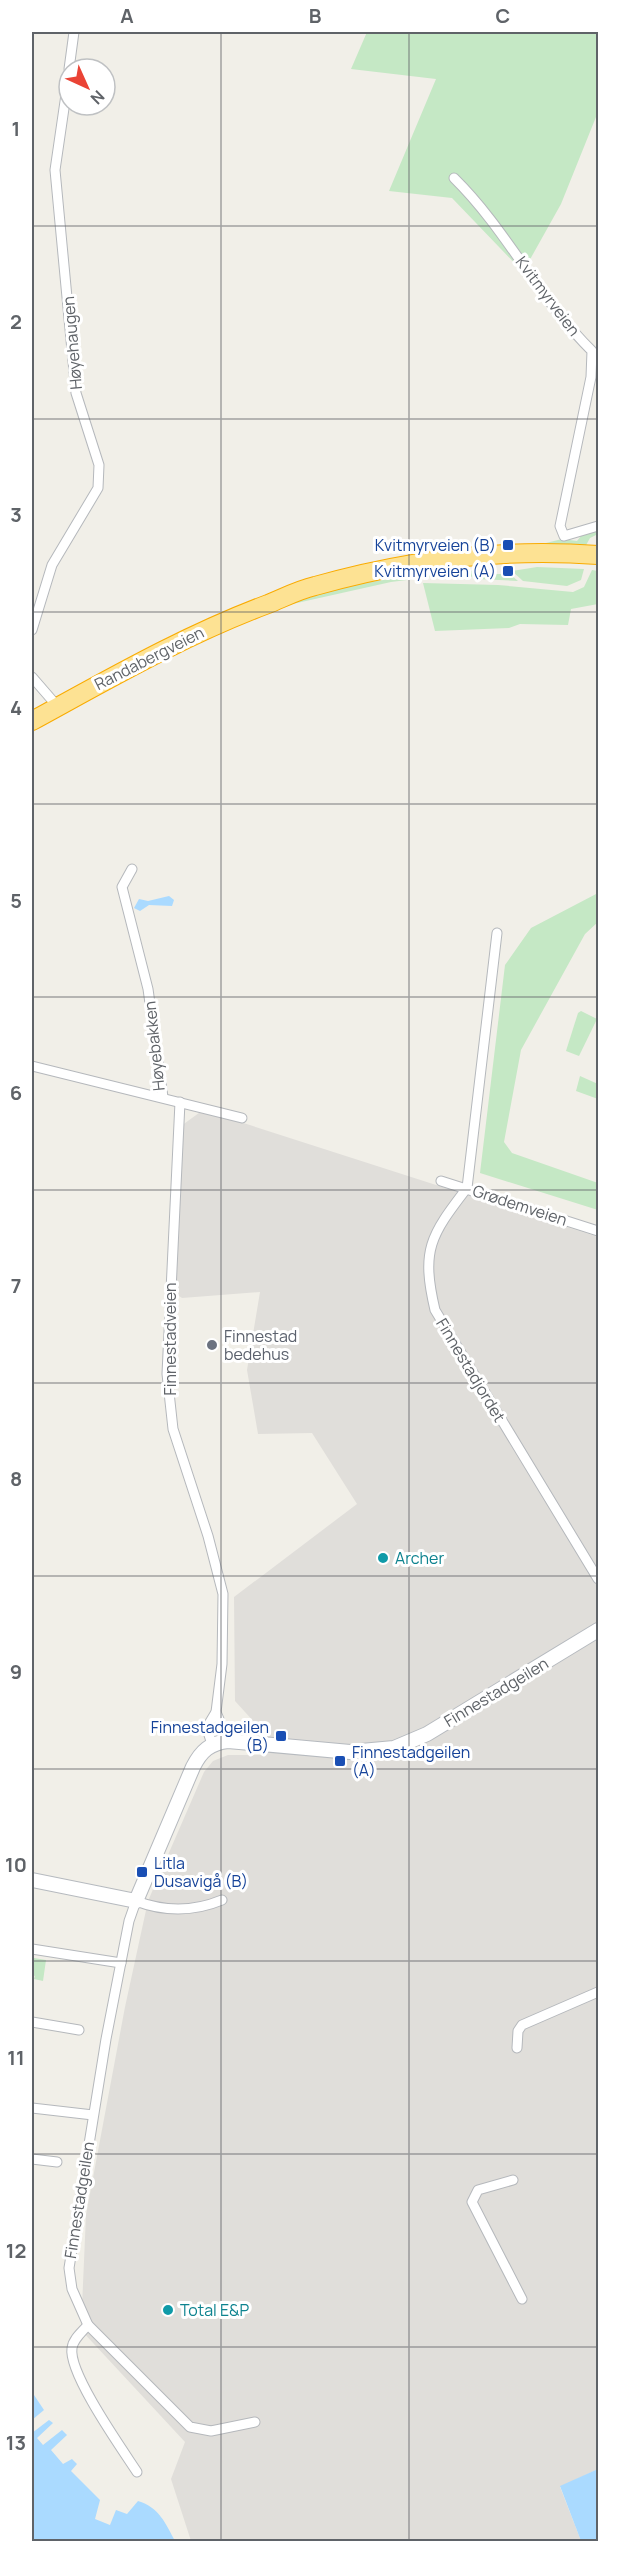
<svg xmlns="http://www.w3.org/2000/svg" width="630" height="2573" viewBox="0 0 630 2573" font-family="Manrope,sans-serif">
	<rect width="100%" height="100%" fill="#f1efe8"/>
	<polygon fill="#e0deda" points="203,1110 598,1237 598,2469 560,2487 581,2541 191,2541 171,2479 185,2442 81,2330 86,2215 125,2007 148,1901 204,1772 213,1761 228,1755 262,1755 271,1732 255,1723 235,1701 234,1597 357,1504 312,1433 258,1434 247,1370 260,1292 182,1298 176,1294 181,1126"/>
	<g fill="#c5e8c5">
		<polygon points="367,32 598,32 598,112 561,204 523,272 452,198 389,191 436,79 351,69"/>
		<polygon points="598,528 598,534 590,538 585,547 538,545 562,539 577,541 581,536"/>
		<polygon points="537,567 584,569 581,580 567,586 523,581 512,571"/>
		<polygon points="457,569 481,572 469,578 431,577 391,582 279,607 350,585"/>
		<polygon points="592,570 598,571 598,604 571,609 568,625 520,624 509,628 435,631 423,583 498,585 573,592 584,587"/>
		<polygon points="489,574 510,574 518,581 478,579"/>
		<polygon points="598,893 598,922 585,934 521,1050 504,1142 512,1153 598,1183 598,1210 480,1173 505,965 531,928"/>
		<polygon points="581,1011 597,1019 579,1056 566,1051 578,1013"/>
		<polygon points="580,1076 598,1084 598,1099 576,1091"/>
		<polygon points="34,1958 46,1960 43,1981 34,1979 35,1976 32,1975"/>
	</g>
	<g fill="#aadaff">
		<polygon points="169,896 174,900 172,906 149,905 140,911 134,908 139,899 148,901"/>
		<polygon points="32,2392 44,2410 32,2420"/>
		<path d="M49 2420 53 2423 37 2438 43 2445 62 2430 67 2435 51 2450 63 2464 72 2459 77 2464 71 2471 100 2500 95 2519 110 2525 116 2510 127 2514 138 2501C159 2507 166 2524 175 2541H32V2433Z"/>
		<polygon points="598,2469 598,2541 581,2541 560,2486"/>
	</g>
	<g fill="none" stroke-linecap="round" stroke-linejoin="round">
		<defs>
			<g id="street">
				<polyline points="69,69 74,32"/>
				<path d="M454 178C507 230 539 299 592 351L591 377 560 526 564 536 598 526"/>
				<polyline points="32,630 52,565 98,488 99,465 76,393 55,170 69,74"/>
				<polyline points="32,677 58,707"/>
				<polyline points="132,869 122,887 148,989 163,1097"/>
				<path d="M497 933 467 1188C430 1236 421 1250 435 1310L598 1579"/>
				<polyline points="32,1066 242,1118"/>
				<polyline points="180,1102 167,1374 173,1429 208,1536 223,1594 222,1664 216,1712 210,1722 209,1735 212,1744"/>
				<polyline points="441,1181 598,1231"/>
				<polyline points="216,1712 228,1741"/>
				<path d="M222 1900C193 1912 165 1912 136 1901L129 1921 106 2039 69 2268 72 2289 88 2325 190 2427 211 2431 255 2422"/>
				<polyline points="32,1949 121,1963"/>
				<polyline points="32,2022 79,2030"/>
				<polyline points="517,2048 518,2031 522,2025 598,1992"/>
				<polyline points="32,2108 93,2115"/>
				<polyline points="32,2159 57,2162"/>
				<polyline points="513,2180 478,2190 472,2202 522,2299"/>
				<path d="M88 2325C82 2332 73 2339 72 2348 68 2373 122 2449 137 2472"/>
			</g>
			<path id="secondary" d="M32 1880 136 1901 193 1767C201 1751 210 1743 228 1741L350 1752 394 1748 427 1734 598 1630"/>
			<path id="highway" d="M32 721C109 679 185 635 268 604 283 598 298 590 315 586 406 560 504 548 598 555"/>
		</defs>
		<use href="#street" stroke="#b5b8bc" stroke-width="11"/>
		<use href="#secondary" stroke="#b6babf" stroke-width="16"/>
		<use href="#highway" stroke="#f9ab00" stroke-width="20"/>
		<use href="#street" stroke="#fff" stroke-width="9"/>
		<use href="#secondary" stroke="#fff" stroke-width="14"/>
		<use href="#highway" stroke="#fde293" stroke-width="18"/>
	</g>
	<path fill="none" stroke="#5f6368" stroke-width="1.5" stroke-opacity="0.55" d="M221 32V2542M409 32V2542M32 226H598M32 419H598M32 612H598M32 804H598M32 997H598M32 1190H598M32 1383H598M32 1576H598M32 1769H598M32 1961H598M32 2154H598M32 2347H598"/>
	<g fill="#1a4fb4" stroke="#fff" stroke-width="2">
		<rect x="502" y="539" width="12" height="12" rx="3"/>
		<rect x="502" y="565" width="12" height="12" rx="3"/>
		<rect x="275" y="1730" width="12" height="12" rx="3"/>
		<rect x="334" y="1755" width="12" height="12" rx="3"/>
		<rect x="136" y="1866" width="12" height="12" rx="3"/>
	</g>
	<circle fill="#6b7280" stroke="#fff" stroke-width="2" cx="212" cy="1345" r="6"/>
	<g fill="#0f9aa8" stroke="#fff" stroke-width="2">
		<circle cx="383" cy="1558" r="6"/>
		<circle cx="168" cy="2310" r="6"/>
	</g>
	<g text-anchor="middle" stroke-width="6" stroke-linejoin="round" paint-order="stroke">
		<g font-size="16" fill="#5f6368" stroke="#fff">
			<text transform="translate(548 296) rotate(53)" y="6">Kvitmyrveien</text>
			<text transform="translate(72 343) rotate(-95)" y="6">Høyehaugen</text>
			<text transform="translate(149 658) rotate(-27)" y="6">Randabergveien</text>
			<text transform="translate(154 1046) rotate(-96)" y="6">Høyebakken</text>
			<text transform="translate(520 1205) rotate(18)" y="6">Grødemveien</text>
			<text transform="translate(170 1339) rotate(-90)" y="6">Finnestadveien</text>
			<text transform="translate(471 1370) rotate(59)" y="6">Finnestadjordet</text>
			<text transform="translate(496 1692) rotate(-31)" y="6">Finnestadgeilen</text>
			<text transform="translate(79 2200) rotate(-81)" y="6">Finnestadgeilen</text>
		</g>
		<g font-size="16" fill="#164399" stroke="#fff" text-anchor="end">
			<text x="496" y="551">Kvitmyrveien (B)</text>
			<text x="496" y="577">Kvitmyrveien (A)</text>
			<text x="269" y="1733">Finnestadgeilen<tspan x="269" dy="18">(B)</tspan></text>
			<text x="352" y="1758" text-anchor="start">Finnestadgeilen<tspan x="352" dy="18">(A)</tspan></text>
			<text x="154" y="1869" text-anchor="start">Litla<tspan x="154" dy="18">Dusavigå (B)</tspan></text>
		</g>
		<g font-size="16" fill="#5b616d" stroke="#fff" text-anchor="start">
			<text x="224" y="1342">Finnestad<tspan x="224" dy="18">bedehus</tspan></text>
		</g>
		<g font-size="16" fill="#0d838f" stroke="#fff" text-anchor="start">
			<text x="395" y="1564">Archer</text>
			<text x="180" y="2316">Total E&amp;P</text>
		</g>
	</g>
	<rect width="630" height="2573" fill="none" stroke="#ffffff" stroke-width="66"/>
	<g transform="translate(87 87) rotate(135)"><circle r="28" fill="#ffffff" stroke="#bfc1c3" stroke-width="1.5"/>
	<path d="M0-4.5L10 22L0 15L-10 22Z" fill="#ea4335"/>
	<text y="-9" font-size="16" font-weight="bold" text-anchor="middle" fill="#5f6368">N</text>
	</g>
	<rect x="33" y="33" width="564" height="2507" fill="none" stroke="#5f6368" stroke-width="2"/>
	<g font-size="20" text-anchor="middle" font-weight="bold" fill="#5f6368">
		<text x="127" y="23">A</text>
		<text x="315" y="23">B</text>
		<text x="503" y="23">C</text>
		<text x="16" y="136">1</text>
		<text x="16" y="329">2</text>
		<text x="16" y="522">3</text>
		<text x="16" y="715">4</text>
		<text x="16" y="908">5</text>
		<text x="16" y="1100">6</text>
		<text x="16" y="1293">7</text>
		<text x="16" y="1486">8</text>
		<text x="16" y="1679">9</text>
		<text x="16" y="1872">10</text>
		<text x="16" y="2065">11</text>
		<text x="16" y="2258">12</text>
		<text x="16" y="2450">13</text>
	</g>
</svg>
